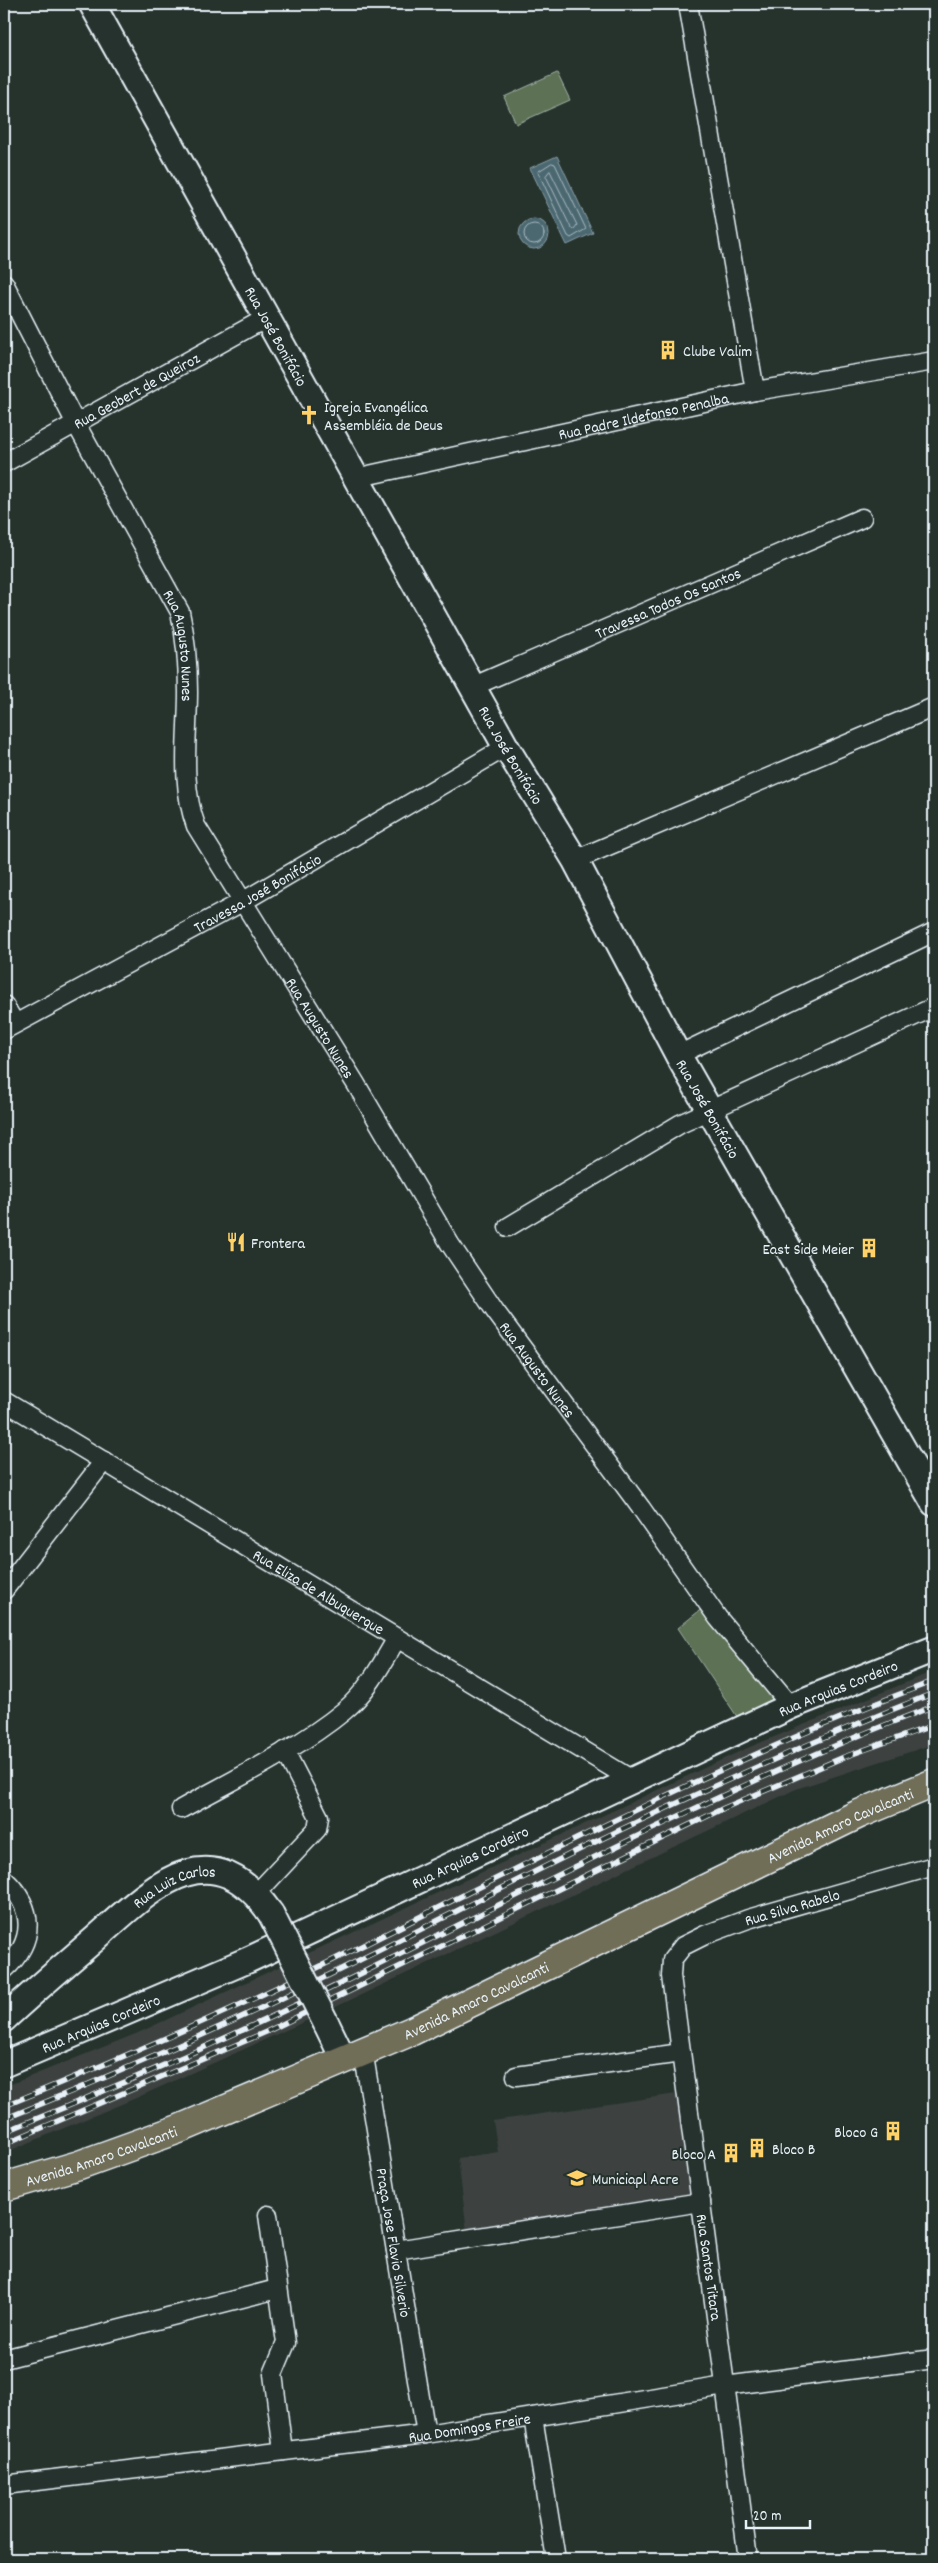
<svg xmlns="http://www.w3.org/2000/svg" width="938" height="2563" viewBox="0 0 938 2563" font-family="Dekko,sans-serif">
	<rect width="100%" height="100%" fill="#26332d"/>
	<filter id="ink" filterUnits="userSpaceOnUse"><feTurbulence type="fractalNoise" baseFrequency=".02" numOctaves="2"/><feDisplacementMap in="SourceGraphic" scale="10" xChannelSelector="R" yChannelSelector="G"/><feConvolveMatrix kernelMatrix="1 2 1 2 8 2 1 2 1" color-interpolation-filters="sRGB"/></filter>
	<g filter="url(#ink)">
		<g fill="#3c4240">
			<polygon points="934,1671 934,1744 796,1789 306,2021 136,2098 4,2153 4,2087 138,2033 745,1749"/>
			<polygon points="683,2093 695,2198 467,2232 458,2158 498,2152 493,2121"/>
		</g>
		<g fill="#5d7155" stroke="#a2b1a6">
			<polygon points="557,73 570,100 516,124 504,97"/>
			<polygon points="704,1607 780,1705 742,1724 678,1628"/>
		</g>
		<g fill="#4c6771" stroke="#8a9ea7">
			<polygon points="557,156 593,233 567,245 530,168"/>
			<circle cx="534" cy="234" r="15"/>
		</g>
		<g fill="none" stroke-linecap="round" stroke-linejoin="round">
			<g stroke="#aabac2" stroke-width="1">
				<polygon points="552,163 555,164 586,229 571,238 568,236 538,172"/>
				<polygon points="550,171 577,225 574,229 571,228 546,176"/>
				<circle cx="534" cy="234" r="10"/>
			</g>
			<defs>
				<g id="street">
					<polyline points="688,4 755,391"/>
					<path id="s1" d="M4 283 75 422 180 612C186 638 188 665 188 692 188 737 180 783 196 826L356 1084 450 1244 495 1311 641 1508 718 1618 791 1706"/>
					<path id="s2" d="M4 463 268 317"/>
					<path id="s3" d="M355 478 755 391 934 361"/>
					<path id="s4" d="M474 686 862 518"/>
					<polyline points="575,860 934,707"/>
					<polyline points="4,1005 15,1023"/>
					<path id="s5" d="M4 1030 242 902 506 747"/>
					<polyline points="678,1055 934,932"/>
					<polyline points="508,1227 680,1124 934,1007"/>
					<path id="s6" d="M4 1401 634 1781"/>
					<polyline points="4,1590 104,1461"/>
					<path d="M181 1809C233 1780 298 1749 344 1711 367 1692 382 1664 397 1638"/>
					<path d="M4 1879C35 1908 36 1941 4 1970"/>
					<polyline points="257,1893 317,1829 319,1817 285,1751"/>
					<path id="s7" d="M363 2050 426 2434"/>
					<polyline points="516,2076 681,2053"/>
					<polyline points="268,2215 286,2343 273,2374 283,2451"/>
					<polyline points="396,2250 701,2202"/>
					<polyline points="4,2359 277,2289"/>
					<polyline points="533,2417 556,2559"/>
					<path id="s8" d="M4 2485 426 2434 725 2386 934 2359"/>
					<path id="s9" d="M748 2559 671 1976 672 1960 683 1946 705 1935 748 1919 934 1866"/>
				</g>
				<g id="secondary">
					<path id="s10" d="M92 4 506 747 575 860 678 1055 934 1503"/>
					<path id="s11" d="M4 2019C34 1991 65 1965 96 1938 152 1888 210 1827 271 1914"/>
					<polyline points="326,2023 343,2058"/>
					<path id="s12" d="M4 2064 248 1960 791 1706 934 1649"/>
				</g>
				<g id="primary">
					<path id="s13" d="M4 2187 79 2165 179 2129 412 2031 859 1814 934 1783"/>
				</g>
			</defs>
			<use href="#street" stroke="#e8f1f8" stroke-width="21"/>
			<use href="#secondary" stroke="#e8f1f8" stroke-width="29"/>
			<use href="#primary" stroke="#e8f1f8" stroke-width="31"/>
			<use href="#street" stroke="#26332d" stroke-width="18"/>
			<use href="#secondary" stroke="#26332d" stroke-width="25"/>
			<use href="#primary" stroke="#716e59" stroke-width="28"/>
			<defs>
				<g id="rail">
					<path d="M4 2106C110 2063 216 2018 319 1967 522 1867 722 1760 934 1681"/>
					<path d="M4 2119C91 2084 178 2047 263 2007 375 1954 484 1896 595 1842 707 1788 819 1738 934 1693"/>
					<path d="M4 2132C94 2096 185 2057 273 2016 493 1912 706 1792 934 1706"/>
					<polyline points="4,2144 266,2032 724,1808 844,1757 934,1725"/>
				</g>
			</defs>
			<use href="#rail" stroke="#e8f1f8" stroke-width="5.5"/>
			<use href="#rail" stroke="#26332d" stroke-width="4" stroke-dasharray="11" stroke-linecap="butt"/>
			<defs>
				<polyline id="secondary-bridge" points="271,1914 326,2023"/>
			</defs>
			<use href="#secondary-bridge" stroke="#e8f1f8" stroke-width="29" stroke-linecap="butt"/>
			<use href="#secondary-bridge" stroke="#26332d" stroke-width="25"/>
		</g>
	</g>
	<defs>
		<symbol id="building-bare" viewBox="-9 -9 18 18"><path d="M-4-6H4V6H1V3H-1V6H-4ZM-2.5-4.3h1.7v1.8h-1.7ZM.8-4.3h1.7v1.8H.8ZM-2.5-1h1.7V.8h-1.7ZM.8-1h1.7V.8H.8Z" fill="#ffd166" stroke="#26332d" stroke-width="2.5" paint-order="stroke"/></symbol>
		<symbol id="church-bare" viewBox="-9 -9 18 18"><path d="M-1.2-6h2.4v3.5h3.3v2.4h-3.3V6h-2.4V-.1h-3.3v-2.4h3.3Z" fill="#ffd166" stroke="#26332d" stroke-width="2.5" paint-order="stroke"/></symbol>
		<symbol id="restaurant-bare" viewBox="-9 -9 18 18"><path d="M-5-6h1v4h1v-4h1v4h1v-4h1v5L-1.5 .5V6h-2V.5L-5-1ZM5-6V6H3V1.5H1.5Q1.5-4 5-6Z" fill="#ffd166" stroke="#26332d" stroke-width="2.5" paint-order="stroke"/></symbol>
		<symbol id="school-bare" viewBox="-9 -9 18 18"><path d="M0-5L7-2L0 1L-7-2ZM-4 1L0 2.5L4 1V4Q0 6-4 4Z" fill="#ffd166" stroke="#26332d" stroke-width="2.5" paint-order="stroke"/></symbol>
	</defs>
	<g fill-rule="evenodd">
		<use href="#building-bare" x="654" y="336" width="28" height="28"/>
		<use href="#church-bare" x="295" y="401" width="28" height="28"/>
		<use href="#restaurant-bare" x="222" y="1228" width="28" height="28"/>
		<use href="#building-bare" x="855" y="1234" width="28" height="28"/>
		<use href="#building-bare" x="879" y="2117" width="28" height="28"/>
		<use href="#building-bare" x="743" y="2134" width="28" height="28"/>
		<use href="#building-bare" x="717" y="2139" width="28" height="28"/>
		<use href="#school-bare" x="563" y="2164" width="28" height="28"/>
	</g>
	<g text-anchor="middle" stroke-width="4" stroke-linejoin="round" paint-order="stroke">
		<g font-size="16" fill="#e8f1f8" stroke="#26332d">
			<text dy="6" stroke="none"><textPath href="#s10" startOffset="380">Rua José Bonifácio</textPath></text>
			<text dy="6" stroke="none"><textPath href="#s2" startOffset="151">Rua Geobert de Queiroz</textPath></text>
			<text dy="6" stroke="none"><textPath href="#s3" startOffset="295">Rua Padre Ildefonso Penalba</textPath></text>
			<text dy="6" stroke="none"><textPath href="#s4" startOffset="211">Travessa Todos Os Santos</textPath></text>
			<text dy="6" stroke="none"><textPath href="#s1" startOffset="406">Rua Augusto Nunes</textPath></text>
			<text dy="6" stroke="none"><textPath href="#s10" startOffset="860">Rua José Bonifácio</textPath></text>
			<text dy="6" stroke="none"><textPath href="#s5" startOffset="288">Travessa José Bonifácio</textPath></text>
			<text dy="6" stroke="none"><textPath href="#s1" startOffset="826">Rua Augusto Nunes</textPath></text>
			<text dy="6" stroke="none"><textPath href="#s10" startOffset="1265">Rua José Bonifácio</textPath></text>
			<text dy="6" stroke="none"><textPath href="#s1" startOffset="1231">Rua Augusto Nunes</textPath></text>
			<text dy="6" stroke="none"><textPath href="#s6" startOffset="368">Rua Eliza de Albuquerque</textPath></text>
			<text dy="6" stroke="none"><textPath href="#s12" startOffset="915">Rua Arquias Cordeiro</textPath></text>
			<text dy="6" stroke="none"><textPath href="#s13" startOffset="912">Avenida Amaro Cavalcanti</textPath></text>
			<text dy="6" stroke="none"><textPath href="#s12" startOffset="510">Rua Arquias Cordeiro</textPath></text>
			<text dy="6" stroke="none"><textPath href="#s11" startOffset="219">Rua Luiz Carlos</textPath></text>
			<text dy="6" stroke="none"><textPath href="#s9" startOffset="738">Rua Silva Rabelo</textPath></text>
			<text dy="6" stroke="none"><textPath href="#s13" startOffset="508">Avenida Amaro Cavalcanti</textPath></text>
			<text dy="6" stroke="none"><textPath href="#s12" startOffset="105">Rua Arquias Cordeiro</textPath></text>
			<text dy="6" stroke="none"><textPath href="#s13" startOffset="102">Avenida Amaro Cavalcanti</textPath></text>
			<text dy="6" stroke="none"><textPath href="#s7" startOffset="195">Praça Jose Flavio Silverio</textPath></text>
			<text transform="translate(710 2267) rotate(82)" y="6">Rua Santos Titara</text>
			<text dy="6" stroke="none"><textPath href="#s8" startOffset="469">Rua Domingos Freire</textPath></text>
		</g>
		<g font-size="16" fill="#e8f1f8" stroke="#26332d" text-anchor="start">
			<text x="683" y="356">Clube Valim</text>
			<text x="324" y="412">Igreja Evangélica<tspan x="324" dy="18">Assembléia de Deus</tspan></text>
			<text x="251" y="1248">Frontera</text>
			<text x="854" y="1254" text-anchor="end">East Side Meier</text>
			<text x="878" y="2137" text-anchor="end">Bloco G</text>
			<text x="772" y="2154">Bloco B</text>
			<text x="716" y="2159" text-anchor="end">Bloco A</text>
			<text x="592" y="2184">Municiapl Acre</text>
		</g>
	</g>
	<rect width="938" height="2563" fill="none" stroke="#26332d" stroke-width="20"/>
	<rect x="10" y="10" width="918" height="2543" fill="none" stroke="#e8f1f8" stroke-width="2" filter="url(#ink)"/>
	<path d="M746 2520v8h64v-8" fill="none" stroke="#e8f1f8" stroke-width="2.5"/>
	<text x="753" y="2520" font-size="15" fill="#e8f1f8" stroke="#26332d" stroke-width="4" paint-order="stroke">20 m</text>
</svg>
